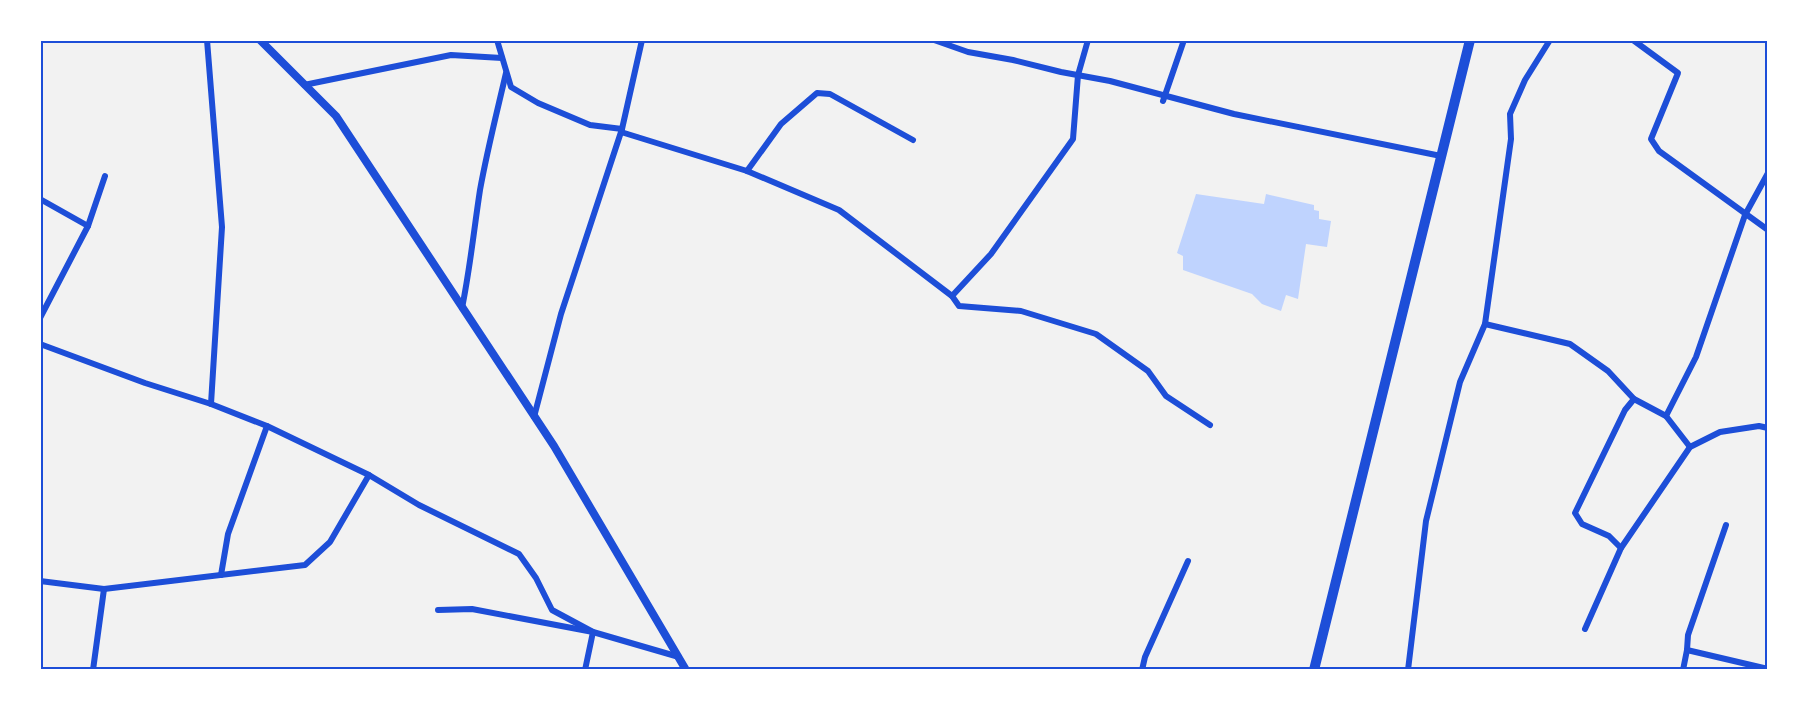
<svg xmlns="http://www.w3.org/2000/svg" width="1808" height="710" viewBox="0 0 1808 710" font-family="'Crimson Pro',serif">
	<rect width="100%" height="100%" fill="#f2f2f2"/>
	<polygon fill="#bfd3fe" points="1196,194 1264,204 1266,194 1314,205 1314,210 1319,211 1319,219 1331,221 1327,247 1306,244 1298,299 1286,295 1281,311 1262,304 1252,294 1183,270 1183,256 1177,253"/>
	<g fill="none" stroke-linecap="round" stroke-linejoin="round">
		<g stroke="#1d4ed8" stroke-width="6">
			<polyline points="207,40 222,227 211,404"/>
			<polyline points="497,40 511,87 538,103 590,125 622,129 642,40"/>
			<polyline points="934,40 968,52 1013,60 1061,72 1110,81 1234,114 1441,156"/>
			<polyline points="1633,40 1678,73 1651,139 1659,151 1768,230"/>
			<polyline points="304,85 451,55 502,58"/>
			<polyline points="1163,101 1184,40"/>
			<polyline points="621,132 747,171 839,210 952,296 959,306 1021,311 1096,334 1148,371 1166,396 1210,425"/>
			<polyline points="747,171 781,124 817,93 830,94 913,140"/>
			<polyline points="40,199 88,226"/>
			<polyline points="952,296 991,254 1073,139 1078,75 1088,40"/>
			<path d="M462 308C470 269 474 229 480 190 487 151 497 112 506 73"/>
			<polyline points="40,318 88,226 105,176"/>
			<polyline points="1485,324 1570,344 1608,371 1634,399 1666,416 1690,447"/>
			<polyline points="40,344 145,383 211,404 267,426 369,475 419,505 519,554 536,578 552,610 593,632 679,657"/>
			<polyline points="1666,416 1696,357 1745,215 1768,173"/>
			<polyline points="534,417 561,314 622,129"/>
			<polyline points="1621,548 1609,536 1582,524 1575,513 1625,410 1634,399"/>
			<polyline points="221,575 228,534 267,426"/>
			<polyline points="40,581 104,589 305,565 330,542 369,475"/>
			<polyline points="438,610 472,609 593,632 585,670"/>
			<polyline points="1585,629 1621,548 1690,447 1720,432 1759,426 1768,428"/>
			<polyline points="1687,650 1768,669"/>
			<polyline points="93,670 104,589"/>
			<polyline points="1142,670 1145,657 1188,561"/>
			<polyline points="1408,670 1426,521 1460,382 1485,324 1511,139 1510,114 1525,80 1550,40"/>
			<polyline points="1683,670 1687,650 1688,635 1726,525"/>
		</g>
		<polyline stroke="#1d4ed8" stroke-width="8" points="260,40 336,116 554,446 686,670"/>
		<polyline stroke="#1d4ed8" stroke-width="10" points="1314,670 1470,40"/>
	</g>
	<rect width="1808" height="710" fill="none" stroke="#ffffff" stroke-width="84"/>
	<rect x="42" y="42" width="1724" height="626" fill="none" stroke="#1d4ed8" stroke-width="2"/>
</svg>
